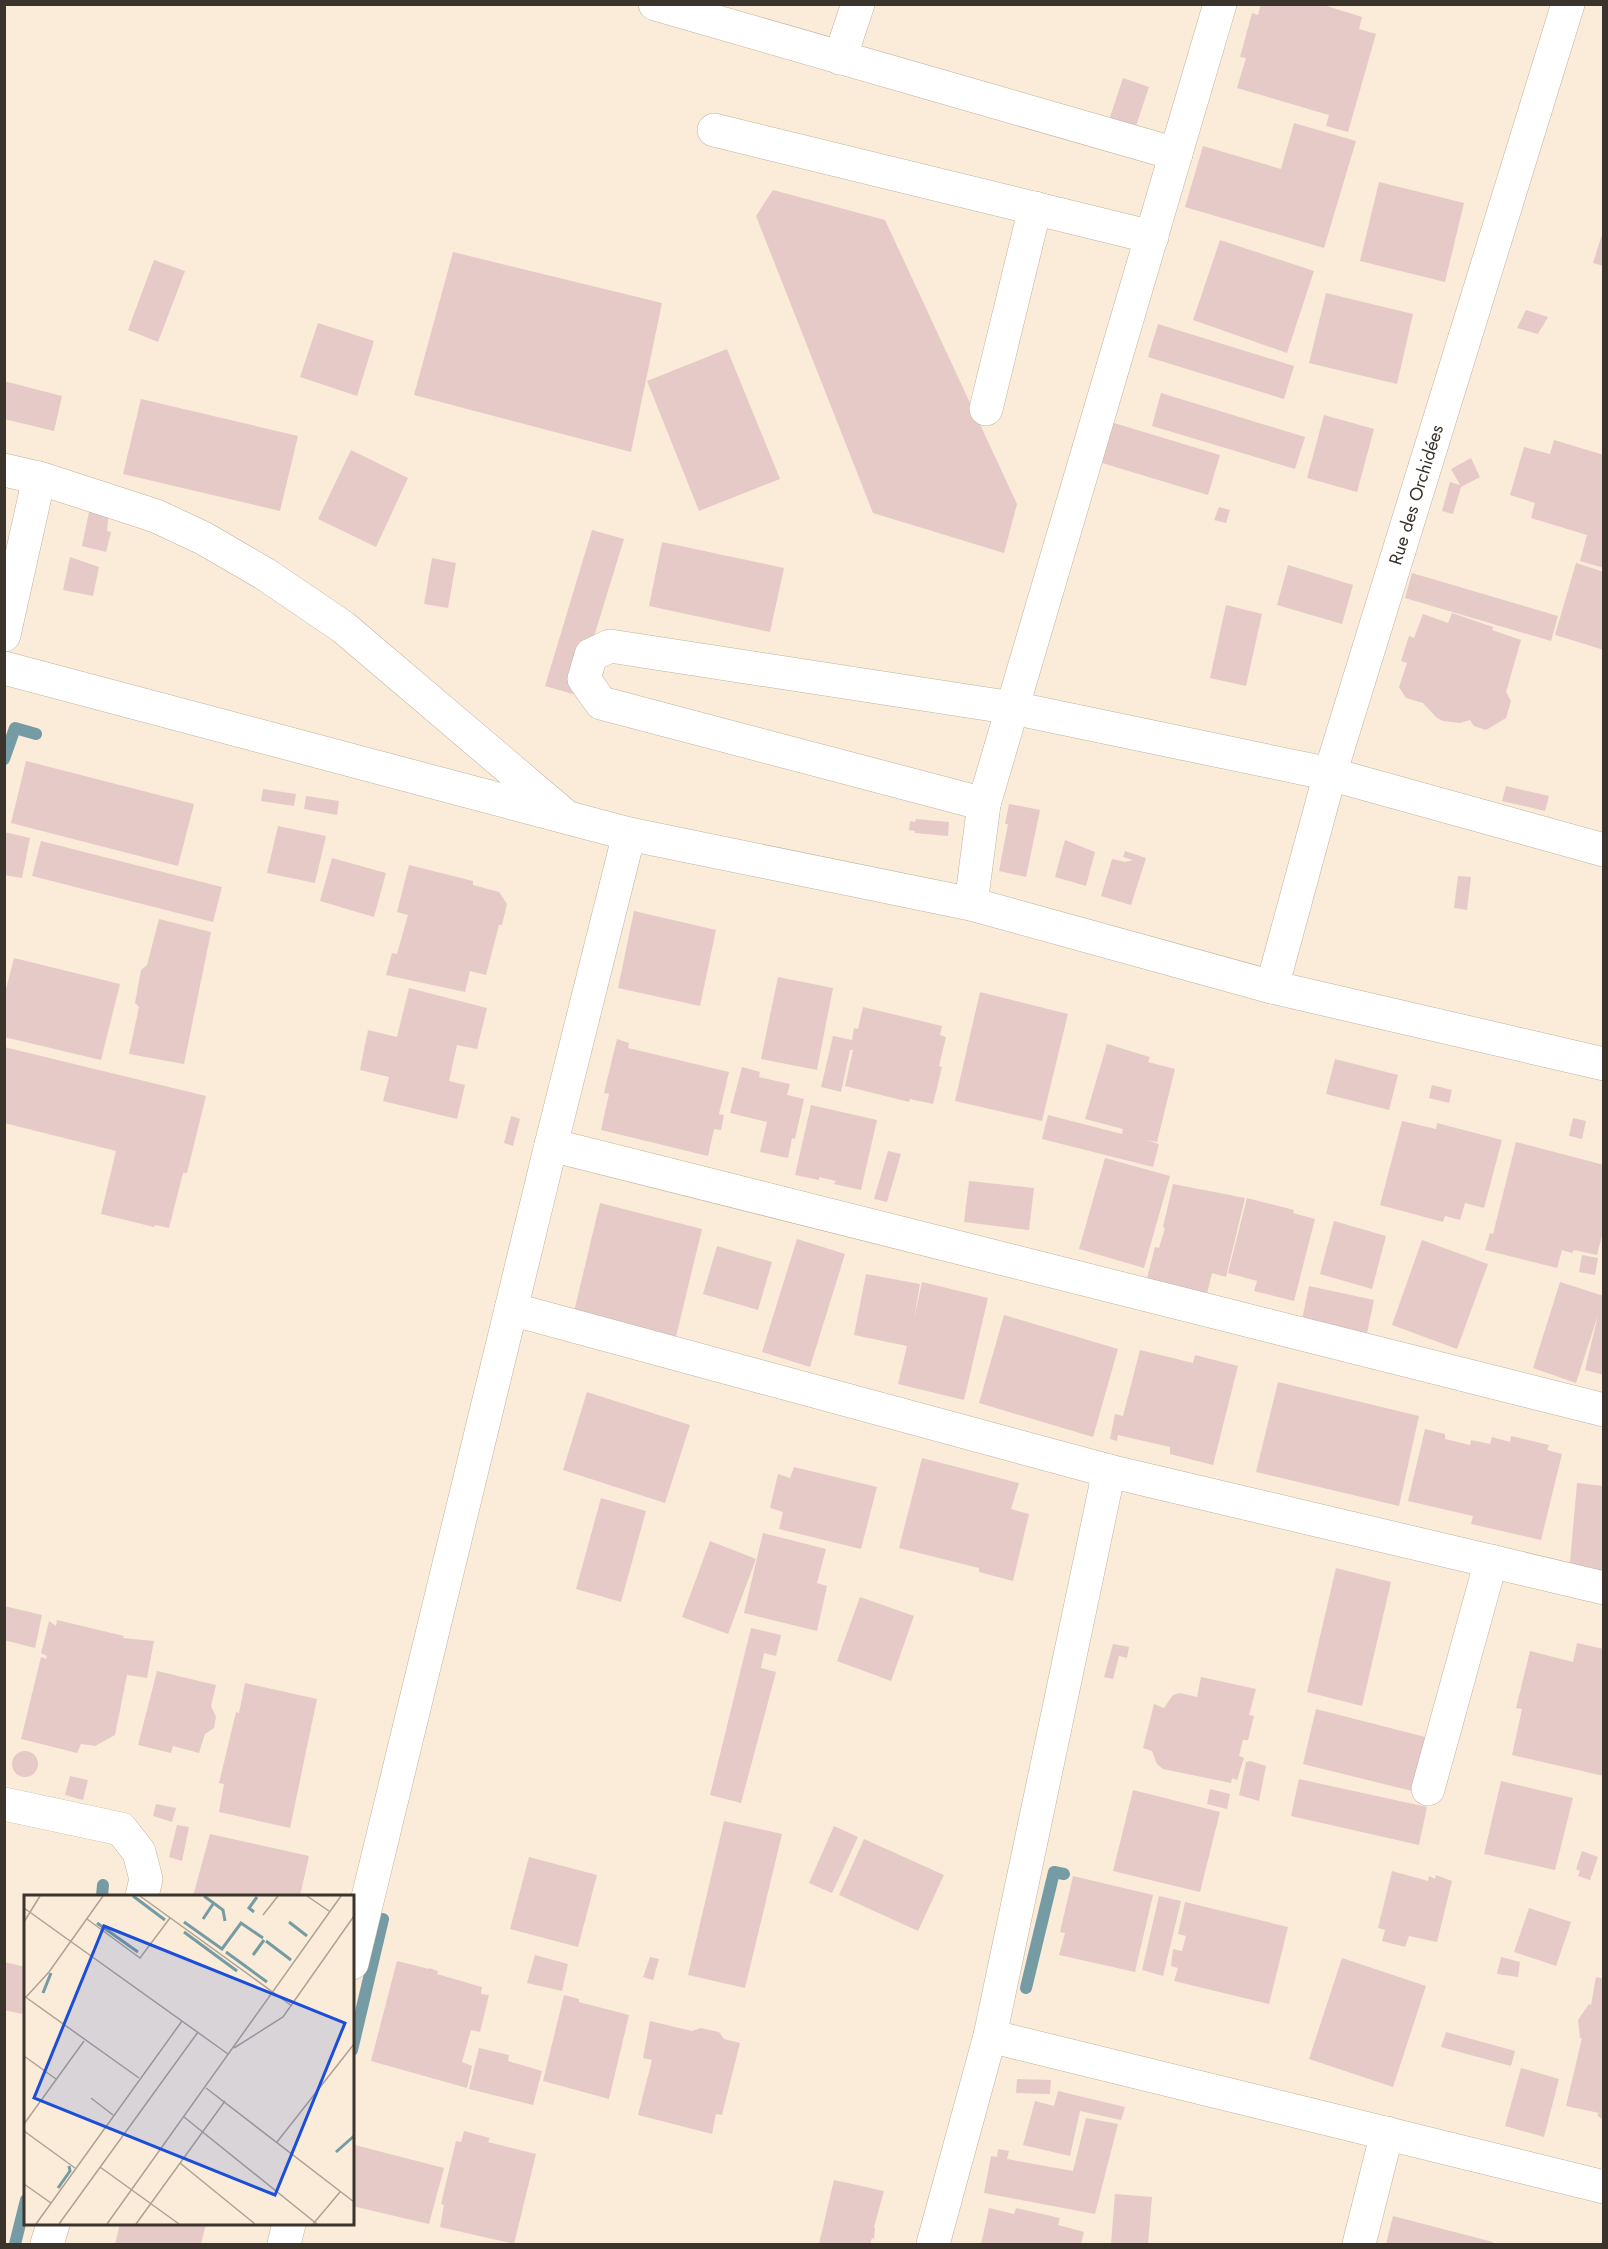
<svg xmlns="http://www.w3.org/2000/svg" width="1608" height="2249" viewBox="0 0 1608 2249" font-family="Jost,sans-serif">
	<rect width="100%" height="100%" fill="#faecd8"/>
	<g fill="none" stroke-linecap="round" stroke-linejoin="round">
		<g stroke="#759ba4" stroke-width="12">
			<polyline points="4,759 15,728 36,734"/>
			<polyline points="102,1896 103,1885"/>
			<polyline points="1026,1988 1054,1872 1064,1874"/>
			<polyline points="352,2050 383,1919"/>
			<polyline points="15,2244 26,2200"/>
		</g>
	</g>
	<g fill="#e6cac8">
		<polygon points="1261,4 1320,4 1362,17 1359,29 1376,34 1348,132 1326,126 1329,115 1237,88 1246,58 1240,57 1252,13 1258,15"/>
		<polygon points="1123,78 1149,87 1133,135 1107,126"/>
		<polygon points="1294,123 1356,141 1324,248 1185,207 1203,146 1281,169"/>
		<polygon points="1379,182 1464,203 1445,282 1360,261"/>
		<polygon points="773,190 885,220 1017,504 1004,553 873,513 756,216"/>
		<polygon points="1604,228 1604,266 1593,263"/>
		<polygon points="1220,240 1314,271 1287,353 1193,320"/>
		<polygon points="453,252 662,303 631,452 414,395"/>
		<polygon points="154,260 185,271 158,342 128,330"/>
		<polygon points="1326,293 1413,314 1397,384 1309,363"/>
		<polygon points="1526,310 1548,317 1538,334 1517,328"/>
		<polygon points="318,323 374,341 357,396 300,377"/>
		<polygon points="1158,324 1294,366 1284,399 1148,357"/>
		<polygon points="727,349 780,479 699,511 647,381"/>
		<polygon points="4,381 62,396 54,431 4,419"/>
		<polygon points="1161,393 1305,437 1295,469 1152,426"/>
		<polygon points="141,399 298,436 280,511 123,474"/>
		<polygon points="1324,415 1374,429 1357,492 1307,478"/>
		<polygon points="1114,423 1220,455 1208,495 1102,463"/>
		<polygon points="1554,440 1604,455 1604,568 1580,561 1587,535 1531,518 1535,503 1510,495 1524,447 1550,454"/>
		<polygon points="351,450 408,478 376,547 318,519"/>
		<polygon points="1471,458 1480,477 1461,487 1453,514 1442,511 1450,482 1460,485 1451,469"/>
		<polygon points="90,507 109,512 107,531 111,532 106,552 82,546"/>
		<polygon points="1219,507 1230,510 1226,523 1214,520"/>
		<polygon points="592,530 624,539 576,695 545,686"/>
		<polygon points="662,542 784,568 770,632 649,606"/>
		<polygon points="70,557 99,567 93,596 63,590"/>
		<polygon points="432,558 456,563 448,608 424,604"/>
		<polygon points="1576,563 1604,572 1604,650 1555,635"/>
		<polygon points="1288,565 1353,585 1342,624 1277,605"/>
		<polygon points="1412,573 1558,616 1551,641 1405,598"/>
		<polygon points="1226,605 1262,614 1246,686 1210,678"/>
		<polygon points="1452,613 1493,627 1492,630 1521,640 1506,692 1511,701 1506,718 1486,730 1474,726 1470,720 1460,723 1443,721 1437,718 1423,703 1406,698 1399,687 1407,663 1401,661 1409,636 1414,638 1423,614 1448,623"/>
		<polygon points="26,761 194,804 178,866 11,823"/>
		<polygon points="1506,786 1549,796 1545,811 1502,801"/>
		<polygon points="263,789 296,794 294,806 261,801"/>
		<polygon points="306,796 339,801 337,815 304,809"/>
		<polygon points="1009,804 1040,810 1026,877 999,871 1008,824 1005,824"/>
		<polygon points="916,819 949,822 948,836 915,833 915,831 909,830 910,821 915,822"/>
		<polygon points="278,826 326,836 315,883 267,873"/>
		<polygon points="4,832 30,838 22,878 4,875"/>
		<polygon points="1065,840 1095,852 1086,886 1055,877"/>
		<polygon points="41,841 222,887 213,922 32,876"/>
		<polygon points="1125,851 1146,858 1131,905 1101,896 1112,859 1125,862 1133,860 1123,857"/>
		<polygon points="332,858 386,873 374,917 320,901"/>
		<polygon points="409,865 473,881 473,885 499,892 507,904 502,925 499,925 486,975 470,971 465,992 386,975 392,953 397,954 408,915 397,912"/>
		<polygon points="1458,876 1471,877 1467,910 1454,908"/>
		<polygon points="634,911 716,930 700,1006 618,988"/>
		<polygon points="159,919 211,932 184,1064 129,1054 139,1007 135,1003 141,970 147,965"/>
		<polygon points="14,958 120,984 101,1060 4,1037 4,997"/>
		<polygon points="778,977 833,988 817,1070 761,1059"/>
		<polygon points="409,988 487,1008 477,1049 457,1045 449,1081 465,1085 457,1119 383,1101 389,1077 360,1070 368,1030 397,1037"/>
		<polygon points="980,992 1068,1014 1042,1121 955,1101"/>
		<polygon points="863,1007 942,1026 940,1035 946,1037 939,1066 942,1067 933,1104 910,1099 909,1102 845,1086 853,1050 850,1050 841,1092 821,1087 833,1036 852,1040 854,1028 858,1029"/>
		<polygon points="617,1039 629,1043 628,1048 729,1072 719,1114 724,1115 721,1130 714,1129 708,1156 601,1130 609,1094 604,1093"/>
		<polygon points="1107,1044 1150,1057 1148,1062 1175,1069 1157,1142 1146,1140 1159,1144 1153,1167 1042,1139 1048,1115 1122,1134 1123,1129 1085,1119"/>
		<polygon points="4,1047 206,1096 187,1173 183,1173 169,1228 155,1225 154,1227 101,1214 116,1151 4,1123"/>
		<polygon points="1335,1059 1398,1075 1389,1110 1326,1094"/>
		<polygon points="742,1067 760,1072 759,1077 790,1084 787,1095 804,1099 795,1139 792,1138 788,1158 760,1152 767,1122 730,1113"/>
		<polygon points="1432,1085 1452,1090 1449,1103 1429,1098"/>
		<polygon points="811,1105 877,1120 861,1190 834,1184 836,1181 819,1177 819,1180 795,1175"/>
		<polygon points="511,1116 520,1119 513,1146 504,1143"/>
		<polygon points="1573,1118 1586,1121 1582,1139 1569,1136"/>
		<polygon points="1402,1121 1436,1129 1437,1123 1502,1140 1484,1208 1465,1203 1460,1220 1445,1216 1443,1222 1380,1205"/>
		<polygon points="1516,1142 1604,1165 1604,1228 1597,1255 1574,1250 1572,1253 1562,1250 1557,1268 1485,1250 1490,1233 1493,1234"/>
		<polygon points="888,1151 901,1154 887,1202 874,1199"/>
		<polygon points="1105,1158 1170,1176 1144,1268 1079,1249"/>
		<polygon points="969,1181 1034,1188 1029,1230 964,1222"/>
		<polygon points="1173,1184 1245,1198 1226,1277 1212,1273 1205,1302 1145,1286 1155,1247 1159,1248 1165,1228 1163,1227"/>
		<polygon points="1247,1198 1294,1210 1293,1213 1315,1219 1294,1301 1254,1291 1257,1281 1228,1273"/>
		<polygon points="600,1203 702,1229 675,1341 573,1316"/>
		<polygon points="1334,1221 1386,1236 1372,1289 1320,1274"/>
		<polygon points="797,1239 845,1254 810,1367 762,1352"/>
		<polygon points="1422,1240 1488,1264 1457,1349 1392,1325"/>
		<polygon points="717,1246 772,1262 758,1310 703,1294"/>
		<polygon points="1582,1255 1598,1258 1595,1275 1579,1272"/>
		<polygon points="866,1274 920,1284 914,1319 922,1282 988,1298 964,1400 898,1384 907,1346 854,1335"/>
		<polygon points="1560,1282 1604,1296 1604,1375 1585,1370 1598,1315 1576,1383 1533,1368"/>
		<polygon points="1309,1286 1374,1300 1365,1343 1300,1329"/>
		<polygon points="1004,1315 1118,1349 1093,1437 979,1403"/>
		<polygon points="1140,1350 1193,1363 1195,1355 1238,1366 1213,1465 1170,1454 1170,1447 1118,1435 1117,1441 1110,1439 1115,1414 1123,1416"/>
		<polygon points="1278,1382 1419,1416 1399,1506 1256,1472"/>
		<polygon points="587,1392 690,1425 665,1503 563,1470"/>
		<polygon points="1425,1429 1445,1434 1445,1439 1470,1445 1471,1440 1490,1444 1492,1437 1510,1442 1511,1436 1549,1445 1547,1450 1562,1454 1541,1540 1471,1524 1473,1516 1408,1501"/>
		<polygon points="922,1458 1019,1483 1011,1509 1029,1514 1013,1581 979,1572 979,1568 899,1548"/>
		<polygon points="794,1467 877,1487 861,1549 779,1529 783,1512 770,1508 778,1474 790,1478"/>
		<polygon points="1577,1483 1604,1486 1604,1577 1569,1574"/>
		<polygon points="601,1498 646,1511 621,1602 576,1589"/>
		<polygon points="763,1533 826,1549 817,1583 827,1586 817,1631 744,1613"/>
		<polygon points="710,1541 756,1559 728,1634 682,1617"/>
		<polygon points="1336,1568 1391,1582 1362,1706 1307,1692"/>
		<polygon points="860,1597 914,1616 891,1681 837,1661"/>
		<polygon points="4,1606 42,1615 35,1648 4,1640"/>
		<polygon points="57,1620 124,1636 123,1638 154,1641 147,1678 127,1675 115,1735 95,1746 81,1744 77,1753 21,1739 41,1657 46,1659 47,1656 41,1653 49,1621 56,1626"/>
		<polygon points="751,1628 781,1635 776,1656 764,1653 761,1668 776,1672 741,1803 710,1795"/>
		<polygon points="1577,1643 1604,1649 1604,1776 1512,1755 1522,1709 1516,1708 1530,1651 1573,1662"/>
		<polygon points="1113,1644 1129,1647 1127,1658 1119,1656 1113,1679 1104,1677"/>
		<polygon points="157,1671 216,1685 211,1706 216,1717 214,1728 205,1734 199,1753 173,1746 171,1753 138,1745"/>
		<polygon points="1201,1677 1256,1689 1249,1715 1254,1716 1248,1740 1243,1740 1239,1756 1244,1758 1237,1780 1232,1778 1231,1783 1163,1769 1157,1764 1152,1751 1143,1748 1154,1704 1164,1708 1173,1695 1180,1693 1197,1697"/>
		<polygon points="245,1683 317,1699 290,1828 219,1812 224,1784 219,1783 236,1712 239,1713"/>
		<polygon points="1316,1709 1437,1740 1424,1794 1303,1764"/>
		<circle cx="25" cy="1764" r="13"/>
		<polygon points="1250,1761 1266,1766 1259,1801 1239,1795 1246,1762"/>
		<polygon points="70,1776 88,1780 83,1800 65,1795"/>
		<polygon points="1299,1779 1427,1807 1419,1845 1291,1816"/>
		<polygon points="1501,1781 1573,1798 1555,1870 1484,1854"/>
		<polygon points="1210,1789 1230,1794 1227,1809 1207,1804"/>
		<polygon points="1133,1790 1220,1812 1200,1892 1113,1871"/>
		<polygon points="156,1804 176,1808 172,1822 153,1816"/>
		<polygon points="724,1821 782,1834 745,1988 688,1975"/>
		<polygon points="177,1825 189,1827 182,1861 169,1857"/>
		<polygon points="834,1826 858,1837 832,1893 809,1883"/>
		<polygon points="210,1834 309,1856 300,1896 193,1896"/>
		<polygon points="864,1839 944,1875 918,1931 839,1895"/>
		<polygon points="1582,1851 1598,1857 1590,1880 1578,1876 1580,1871 1576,1869"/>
		<polygon points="529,1857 597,1875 578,1947 510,1929"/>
		<polygon points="1392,1871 1428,1881 1429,1876 1435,1879 1436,1875 1452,1881 1437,1942 1409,1936 1405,1947 1382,1941 1385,1930 1378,1928"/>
		<polygon points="1073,1876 1153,1895 1135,1972 1059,1955 1065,1933 1060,1932"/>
		<polygon points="1159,1896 1181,1901 1163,1976 1142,1970"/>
		<polygon points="1185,1902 1288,1927 1269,2004 1174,1981 1178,1968 1171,1966 1173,1949 1182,1951 1186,1936 1178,1934"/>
		<polygon points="1529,1908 1571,1922 1556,1966 1514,1952"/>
		<polygon points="535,1955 568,1964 562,1991 527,1983"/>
		<polygon points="650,1957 659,1959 653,1980 643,1977"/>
		<polygon points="1501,1957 1520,1962 1518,1977 1497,1974"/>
		<polygon points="1342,1958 1426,1986 1393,2087 1309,2059"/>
		<polygon points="397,1961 429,1969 429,1968 438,1971 437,1974 482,1987 481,1994 489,1995 480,2032 471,2030 462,2062 472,2066 467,2088 371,2061"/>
		<polygon points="4,1962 26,1967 26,2001 22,2014 4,2010"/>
		<polygon points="1596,1977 1604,1979 1604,2121 1597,2115 1599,2113 1566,2106 1582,2038 1580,2038 1578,2020 1589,2004 1591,2005"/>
		<polygon points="564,1995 579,1999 579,2002 629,2015 609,2099 543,2081"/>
		<polygon points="650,2021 692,2031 701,2028 719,2032 724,2039 740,2043 722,2115 716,2114 712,2134 638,2115 652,2060 643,2058"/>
		<polygon points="1446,2032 1515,2051 1511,2066 1441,2047"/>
		<polygon points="479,2048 509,2055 508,2061 542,2071 533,2105 469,2089"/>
		<polygon points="1521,2068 1559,2079 1544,2137 1505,2126"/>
		<polygon points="1017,2079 1051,2080 1050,2094 1016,2093"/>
		<polygon points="1058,2091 1125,2107 1121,2120 1080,2111 1070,2156 1023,2145 1035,2101 1054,2106"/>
		<polygon points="1086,2118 1118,2124 1095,2214 984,2193 991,2156 997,2157 998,2149 1009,2151 1007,2159 1073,2171"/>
		<polygon points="464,2131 490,2138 488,2142 536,2154 514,2244 440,2227 444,2205 441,2204 456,2141 461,2142"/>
		<polygon points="355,2145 444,2168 429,2224 352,2206 352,2155"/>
		<polygon points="834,2180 884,2191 874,2227 875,2228 874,2239 872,2238 870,2244 819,2244"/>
		<polygon points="1115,2194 1152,2197 1148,2244 1111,2244"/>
		<polygon points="989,2208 1014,2214 1016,2208 1060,2218 1058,2225 1084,2232 1081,2244 981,2244"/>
		<polygon points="1393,2216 1493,2242 1492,2244 1386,2244"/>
		<polygon points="120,2224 206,2224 201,2244 115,2244"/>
	</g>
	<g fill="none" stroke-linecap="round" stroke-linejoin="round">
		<defs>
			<g id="minor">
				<polyline points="655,4 1176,154"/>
				<polyline points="840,58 858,4"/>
				<polyline points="714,130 1152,237"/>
				<polyline points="986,409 1035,208"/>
				<polyline points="4,635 39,478"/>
				<polyline points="984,804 601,703 584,679 591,655 610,646 1013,708 1330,774 1604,850"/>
				<polyline points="971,904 984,804 1220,4"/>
				<path id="s1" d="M1272 987 1330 774 1568 4"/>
				<polyline points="551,1145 1604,1410"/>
				<polyline points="511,1309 1109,1471 1604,1588"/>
				<polyline points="1428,1789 1491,1561"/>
				<polyline points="4,1804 121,1829 139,1852 146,1879 142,1896"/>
				<polyline points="352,1963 551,1145 629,834"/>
				<polyline points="990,2036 1604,2187"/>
				<polyline points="47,2244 53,2224"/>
				<polyline points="284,2244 289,2224"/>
				<polyline points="933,2244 990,2036 1109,1471"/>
				<polyline points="1359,2244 1387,2133"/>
			</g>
			<g id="major">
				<polyline points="4,470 39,478 156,516 203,538 265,574 343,627 563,814"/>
				<polyline points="4,668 629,834 971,904 1272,987 1604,1064"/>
			</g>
		</defs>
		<use href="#minor" stroke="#c0b29f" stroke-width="34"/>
		<use href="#major" stroke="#c0b29f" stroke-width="34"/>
		<use href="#minor" stroke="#fff" stroke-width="33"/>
		<use href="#major" stroke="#fff" stroke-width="33"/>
	</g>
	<g text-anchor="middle" stroke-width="5" stroke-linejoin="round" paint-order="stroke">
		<g font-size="18" fill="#3a342c" stroke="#fefbf7">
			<text dy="6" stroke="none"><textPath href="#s1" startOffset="513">Rue des Orchidées</textPath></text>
		</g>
	</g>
	<g transform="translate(24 1895)">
		<rect width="330" height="330" fill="#faecd8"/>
		<path fill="none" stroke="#759ba4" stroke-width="3" d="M109 1 141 25M180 1 199 15 201 26M230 17 225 13 233 2M179 24 189 9M160 27 198 54 217 28 239 43M265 27 283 41M73 28 114 57M160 37 213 76M242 46 267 65M202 57 243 87M229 60 240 45M19 98 27 78M312 257 330 241M34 293 46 276 45 271"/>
		<path fill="none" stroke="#ada293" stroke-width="1.5" d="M116 1 268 111M283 1 305 16M0 13 204 159M239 20 254 1M63 24 116 63 146 23M0 27 16 1M0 101 115 183M2 102 25 77 79 1M210 153 259 122 330 21M0 161 32 184M182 193 330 307M67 203 89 220M160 222 293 329M0 229 60 146M0 236 51 273M253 247 330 149M156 268 231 329M76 272 155 329M0 289 27 308M12 329 158 126M35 329 174 137M83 329 317 1M112 329 201 206M289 329 316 297"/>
		<path fill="#1d4ed8" fill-opacity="0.15" stroke="#1d4ed8" stroke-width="3" d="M80 31 321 128 251 300 10 203Z"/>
		<rect width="330" height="330" fill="none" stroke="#3a342c" stroke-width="3"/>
	</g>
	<rect width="1608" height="2249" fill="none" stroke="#3a342c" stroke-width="12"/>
</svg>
